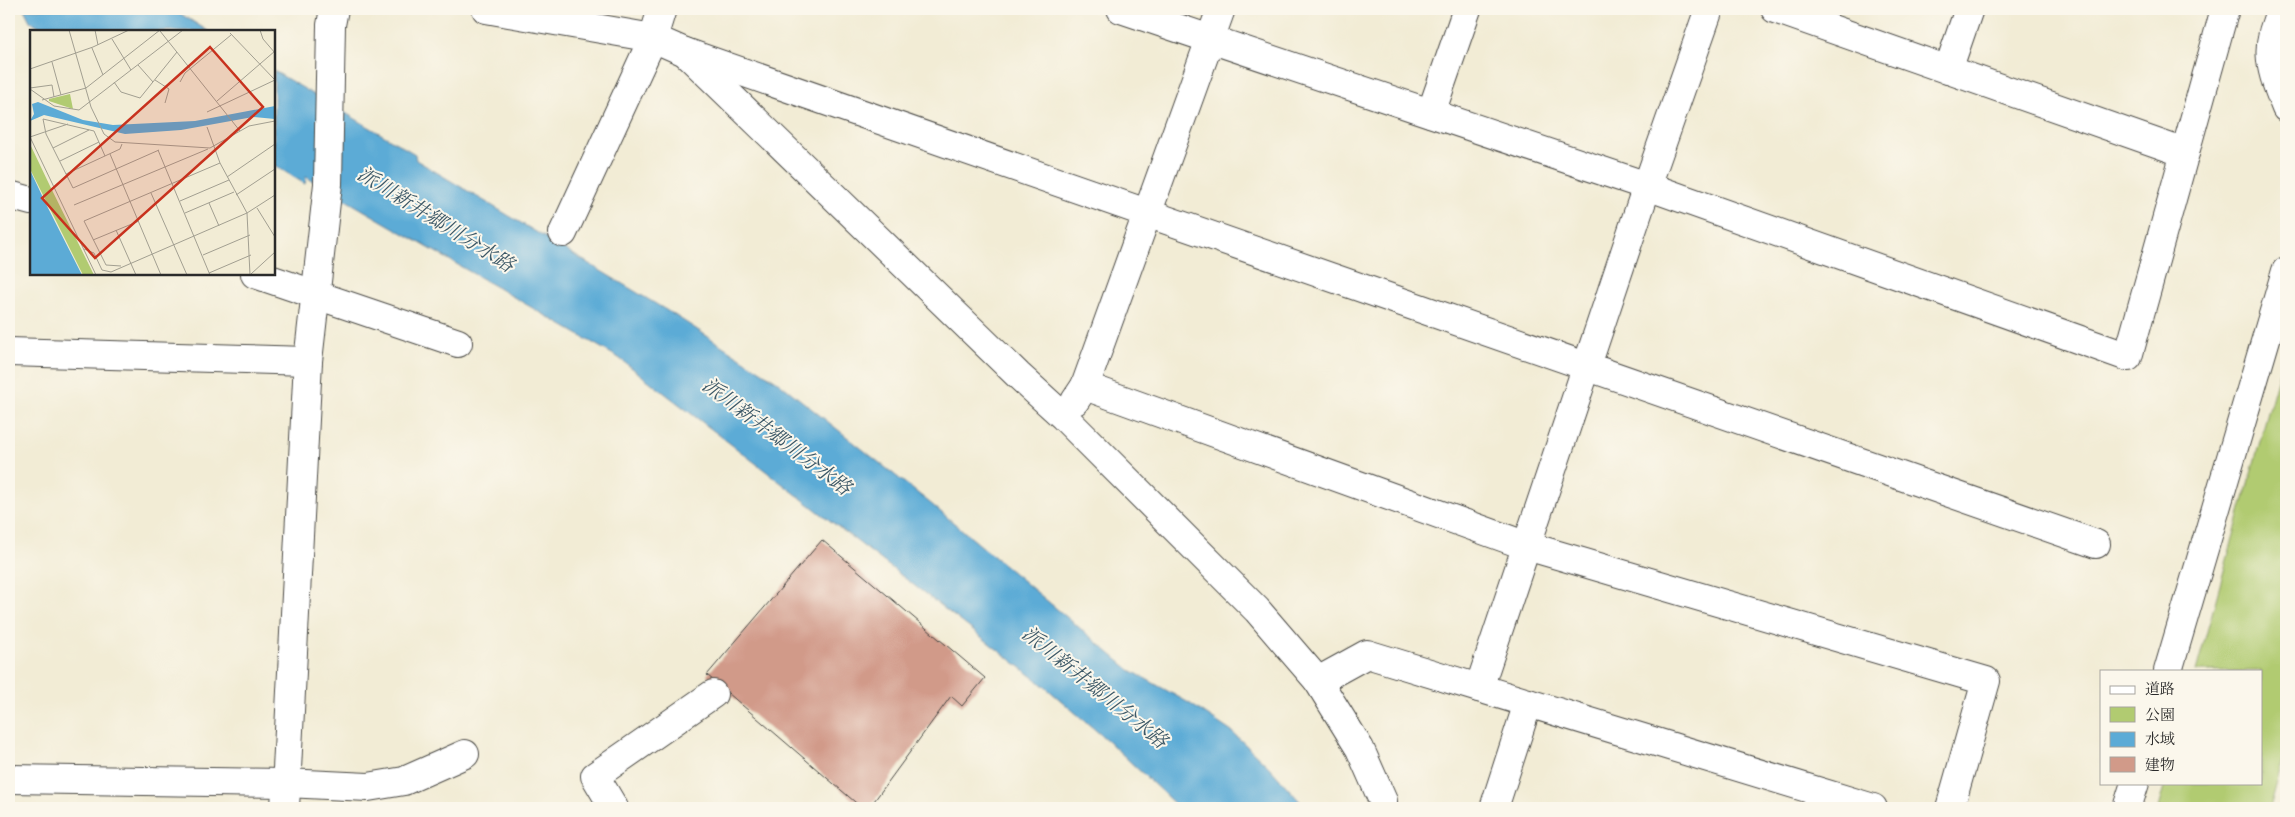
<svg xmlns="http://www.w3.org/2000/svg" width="2295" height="817" viewBox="0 0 2295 817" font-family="'IM FELL DW Pica','Noto Serif JP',serif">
	<rect width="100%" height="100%" fill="#fbf7ec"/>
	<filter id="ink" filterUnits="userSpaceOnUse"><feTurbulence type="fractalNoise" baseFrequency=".02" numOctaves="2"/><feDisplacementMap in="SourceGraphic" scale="10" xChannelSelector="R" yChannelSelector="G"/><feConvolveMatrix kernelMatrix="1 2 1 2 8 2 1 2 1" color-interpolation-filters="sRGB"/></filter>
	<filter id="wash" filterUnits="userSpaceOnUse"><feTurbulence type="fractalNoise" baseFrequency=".0096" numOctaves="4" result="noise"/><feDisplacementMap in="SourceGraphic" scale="20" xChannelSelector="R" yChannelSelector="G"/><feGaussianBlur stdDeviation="1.12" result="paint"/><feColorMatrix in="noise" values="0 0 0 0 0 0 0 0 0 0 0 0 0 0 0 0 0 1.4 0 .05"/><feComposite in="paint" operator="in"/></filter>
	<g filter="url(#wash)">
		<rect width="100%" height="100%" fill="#f2ecd5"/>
		<polygon fill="#b1cb71" stroke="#6e7b4e" points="2286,348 2286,749 2270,808 2158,808 2165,783 2261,783 2261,671 2196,671"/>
		<g fill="#5cabd6" stroke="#446b80">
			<polygon points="24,9 173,9 208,31 48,31 30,21"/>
			<polygon points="274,71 415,154 416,160 676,316 778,382 930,503 1130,670 1189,703 1232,732 1268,766 1306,808 1179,808 1107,740 1037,680 619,358 306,177 305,184 274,165"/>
		</g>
		<g id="blocks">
			<polygon fill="#d19a89" points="822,540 985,678 962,706 951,696 869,808 862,808 707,675"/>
		</g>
	</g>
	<g filter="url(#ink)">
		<use href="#blocks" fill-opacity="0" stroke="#494844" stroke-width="1"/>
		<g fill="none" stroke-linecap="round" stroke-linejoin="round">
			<defs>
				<g id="street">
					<polyline points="486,9 653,38 685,52 1018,375 1064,417 1257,610 1318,681 1360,749 1383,801 1383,808"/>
					<polyline points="1121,9 1647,186 2128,357 2225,9"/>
					<polyline points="1775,9 2185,153"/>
					<path d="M685 52C1155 218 1626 378 2096 544"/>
					<polyline points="1948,70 1969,9"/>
					<polyline points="1431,113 1467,9"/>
					<polyline points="9,195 31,201"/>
					<polyline points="563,233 653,38 662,9"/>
					<polyline points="255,274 458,343"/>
					<polyline points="9,352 308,361"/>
					<polyline points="1085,386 1527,546 1986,681 1950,808"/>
					<polyline points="1075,401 1085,386 1221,9"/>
					<polyline points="1318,681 1367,654 1873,808"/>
					<polyline points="1479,688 1647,186 1709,9"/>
					<polyline points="9,779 286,783 368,787 404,781 465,754"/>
					<polyline points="285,808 308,361 328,184 331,25 334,9"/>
					<polyline points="614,808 595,776 713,694"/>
					<polyline points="1494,808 1528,703"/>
				</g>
				<g id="secondary">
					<path d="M2282 9C2262 48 2271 71 2286 108"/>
					<polyline points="2168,671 2286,271"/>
					<polyline points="2127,808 2135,783"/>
				</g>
			</defs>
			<use href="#street" stroke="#494844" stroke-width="30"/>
			<use href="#secondary" stroke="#494844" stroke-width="30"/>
			<use href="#street" stroke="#fff" stroke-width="28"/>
			<use href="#secondary" stroke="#fff" stroke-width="28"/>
		</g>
	</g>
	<g text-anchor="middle" stroke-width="4" stroke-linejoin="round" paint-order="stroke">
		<g font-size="20" font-style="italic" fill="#3c5867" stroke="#fbf7ec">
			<text transform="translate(436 219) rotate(32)" y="7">派川新井郷川分水路</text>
			<text transform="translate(777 436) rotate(37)" y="7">派川新井郷川分水路</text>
			<text transform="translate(1095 687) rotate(39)" y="7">派川新井郷川分水路</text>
		</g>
	</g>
	<g transform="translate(30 30)">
		<rect width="245" height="245" fill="#f2ecd5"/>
		<path d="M40 64 43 79 19 71V69ZM0 114 20 156 64 245H53L0 139Z" fill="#b1cb71"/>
		<path d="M8 72 53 90 83 95 165 91 245 76V89L223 87 151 100 95 104 14 85 0 91 4 84 2 74ZM0 140 16 174 52 245H0Z" fill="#5cabd6"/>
		<path fill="none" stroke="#a29f91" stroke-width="1" d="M39 0 61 77 74 104 85 112 180 118 219 96 245 91M65 0 68 15M230 0 233 9 245 23M130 1 210 101M200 3 245 50M82 9 101 40M62 18 73 45M22 32 31 65M108 35 123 52M0 39 63 17 99 0M125 50 139 59 135 73M84 52 91 62 110 68 147 22M150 52 155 43 201 5M0 58 22 55 24 67M0 59 24 76 49 80 153 0M12 70 56 58 130 0M187 71 245 21M177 82 245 50M177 97 190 133 217 183 220 245M0 107 66 245M0 107 38 94M23 118 59 100M128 120 180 245M80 124 131 245M75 126 64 101 13 89 16 104 43 158 129 120M30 131 69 112M36 144 90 119 92 114M197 147 245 114M121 163 157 245M206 165 245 139M150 171 199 150M179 173 189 196M44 175 178 119M227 178 245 207M155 183 204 162M86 200 106 245M63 210 109 191M54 219 64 223 72 240 81 242 217 183 245 165M173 225 220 205M91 236 76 235 54 191 190 133M179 243 221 225M221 244 245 222"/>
		<path fill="#c8321e" fill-opacity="0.15" stroke="#c8321e" stroke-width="2.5" d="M180 17 233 77 65 228 12 168Z"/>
		<rect width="245" height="245" fill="none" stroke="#2b2b2b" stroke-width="2.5"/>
	</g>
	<rect width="2295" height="817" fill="none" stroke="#fbf7ec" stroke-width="30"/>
	<rect x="2100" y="670" width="162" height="115" fill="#fbf7ec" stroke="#a8a59f"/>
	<rect x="2110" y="686" width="25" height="8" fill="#ffffff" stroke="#a8a59f"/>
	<text x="2145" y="694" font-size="15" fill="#2b2b2b">道路</text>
	<rect x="2110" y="707" width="25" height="15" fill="#b1cb71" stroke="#a8a59f"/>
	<text x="2145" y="720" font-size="15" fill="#2b2b2b">公園</text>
	<rect x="2110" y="732" width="25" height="15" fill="#5cabd6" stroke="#a8a59f"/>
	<text x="2145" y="744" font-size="15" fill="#2b2b2b">水域</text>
	<rect x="2110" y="757" width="25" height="15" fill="#d19a89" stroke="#a8a59f"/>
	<text x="2145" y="770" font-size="15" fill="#2b2b2b">建物</text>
</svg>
